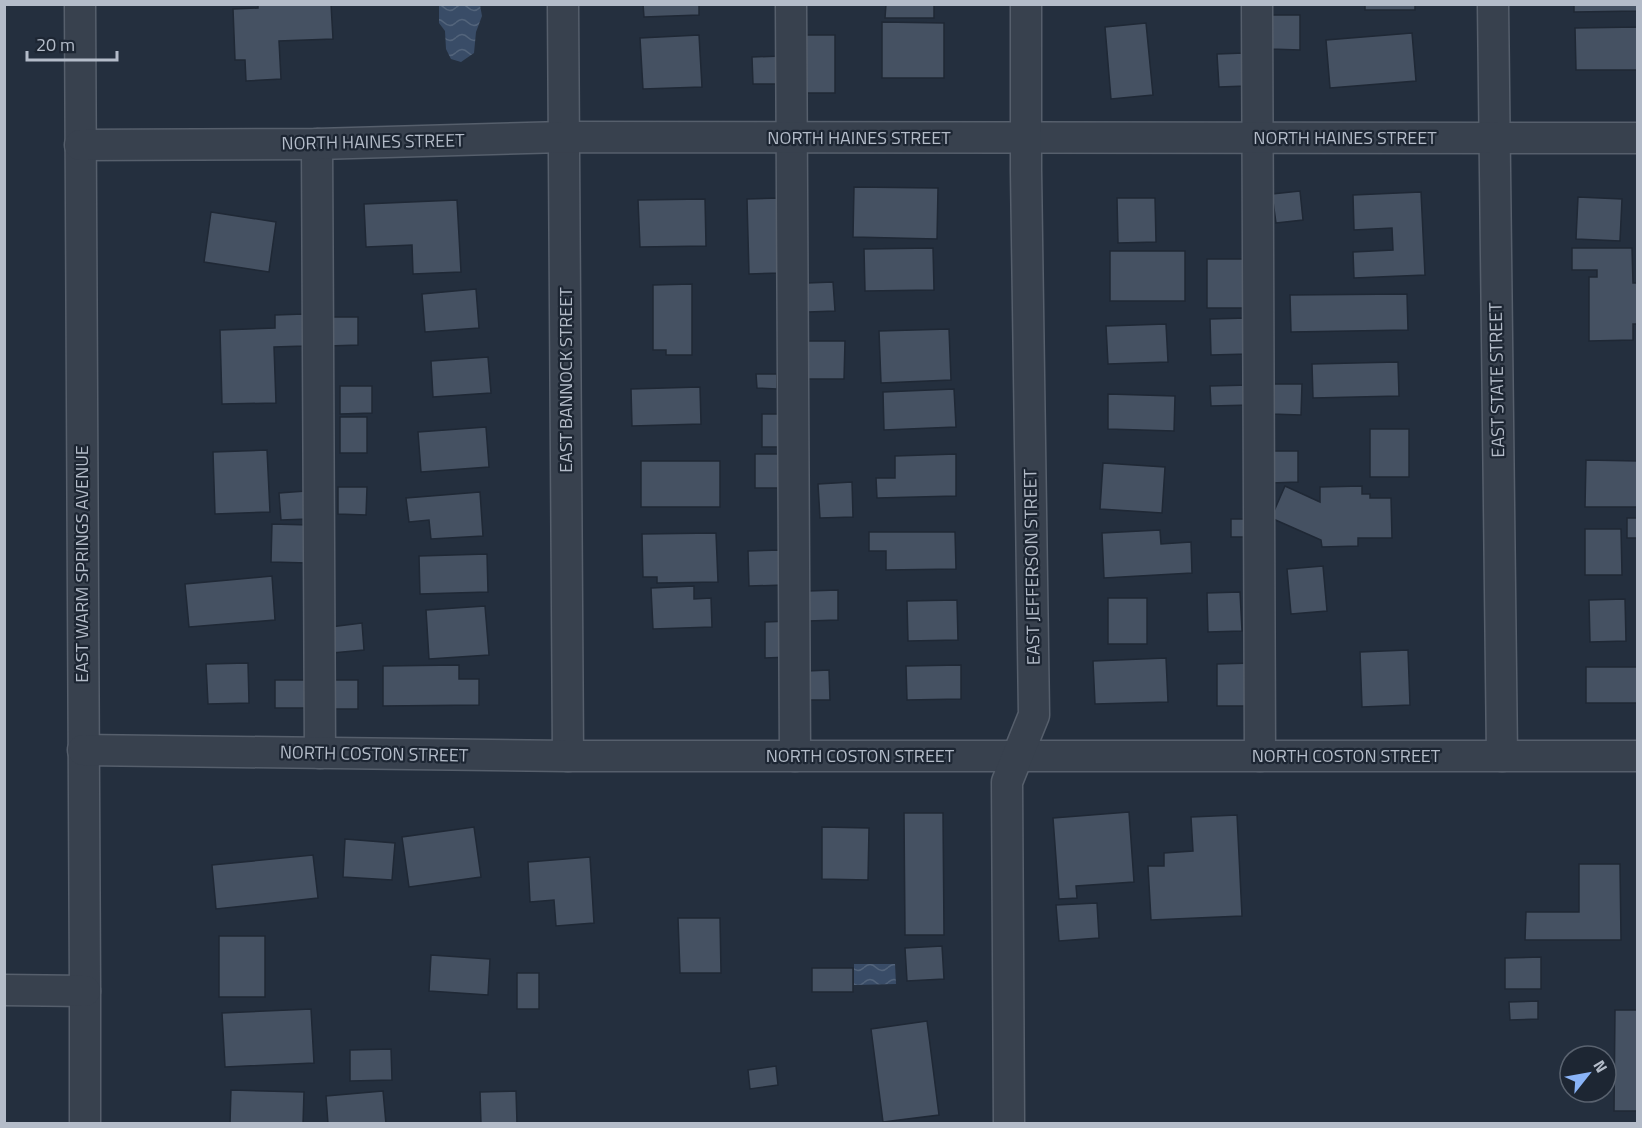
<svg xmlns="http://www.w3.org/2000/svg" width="1642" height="1128" viewBox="0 0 1642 1128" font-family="'Titillium Web',sans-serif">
	<defs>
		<pattern id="water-waves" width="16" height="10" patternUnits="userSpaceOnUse" patternTransform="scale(1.5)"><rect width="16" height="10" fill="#394c67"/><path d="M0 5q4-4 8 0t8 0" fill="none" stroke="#53647b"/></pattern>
	</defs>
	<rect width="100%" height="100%" fill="#242f3e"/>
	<g fill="url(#water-waves)">
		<polygon points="439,5 480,5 482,16 476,32 474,53 461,62 451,59 446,49 445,31 439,23"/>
		<polygon points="854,964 895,964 896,984 854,985"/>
	</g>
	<g fill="#455162" stroke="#1f2835" stroke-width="1.5">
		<polygon points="258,4 331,4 333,39 279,41 281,79 246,81 245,60 235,60 233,9 258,8"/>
		<polygon points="643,4 699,4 699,15 644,17"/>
		<polygon points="886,4 934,4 934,18 885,18"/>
		<rect x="1365" y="4" width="50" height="6"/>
		<polygon points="1574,4 1638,4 1638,11 1574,12"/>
		<polygon points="1270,15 1300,15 1300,50 1270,49"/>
		<polygon points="882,22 944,23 944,78 882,78"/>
		<polygon points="1146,23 1153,95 1111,99 1105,27"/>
		<polygon points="1638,27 1638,70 1576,70 1575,28"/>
		<polygon points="1412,33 1416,81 1330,88 1326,40"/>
		<polygon points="699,35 702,87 643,89 640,38"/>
		<rect x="806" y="35" width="29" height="58"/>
		<polygon points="1245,53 1246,86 1219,87 1217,54"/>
		<polygon points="782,56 782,84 753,84 752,57"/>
		<polygon points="854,187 938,188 937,239 853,237"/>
		<polygon points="1300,191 1303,220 1276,223 1272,194"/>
		<polygon points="1421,192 1425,275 1354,278 1353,252 1393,250 1392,228 1354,230 1353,195"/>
		<polygon points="1578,197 1622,199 1620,241 1576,239"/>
		<polygon points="780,198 782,273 749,274 747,199"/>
		<polygon points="1117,198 1155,198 1156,242 1118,243"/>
		<polygon points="705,199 706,246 640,247 638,200"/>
		<polygon points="457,200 461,272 413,274 412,245 366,247 364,204"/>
		<polygon points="211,212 276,222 269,272 204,262"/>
		<polygon points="933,248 934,290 865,291 864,249"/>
		<polygon points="1572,248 1632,248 1633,283 1638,283 1638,324 1633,324 1633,340 1589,341 1589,277 1597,277 1597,270 1572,270"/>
		<rect x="1110" y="251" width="75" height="50"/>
		<rect x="1207" y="259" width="37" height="49"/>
		<polygon points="833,282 835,311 808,312 807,283"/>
		<polygon points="692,284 692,355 666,355 666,350 653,350 653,285"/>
		<polygon points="476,289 479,328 425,332 422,294"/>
		<polygon points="1407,294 1408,330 1291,332 1290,295"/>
		<polygon points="304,314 305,346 274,347 276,403 222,404 220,330 275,328 275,315"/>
		<polygon points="329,317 358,317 358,345 328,346"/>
		<polygon points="1248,318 1248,354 1211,355 1210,319"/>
		<polygon points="1166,324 1168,362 1108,364 1106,326"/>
		<polygon points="949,329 951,380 881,383 879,331"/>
		<polygon points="805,341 845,341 844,379 804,379"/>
		<polygon points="488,357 491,393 433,397 431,361"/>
		<polygon points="1398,362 1399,396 1313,398 1312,364"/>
		<polygon points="756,374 777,374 777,389 757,388"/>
		<polygon points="1272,384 1302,384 1301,415 1271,414"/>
		<polygon points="1250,385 1251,405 1211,406 1210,386"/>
		<polygon points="340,386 372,386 372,413 340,414"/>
		<polygon points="700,387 701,424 632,426 631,389"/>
		<polygon points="954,389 956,427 884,430 883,392"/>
		<polygon points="1108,394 1175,396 1174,431 1108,429"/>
		<polygon points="762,414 784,414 785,447 762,447"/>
		<rect x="340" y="417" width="27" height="36"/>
		<polygon points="486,427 489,467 421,472 418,432"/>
		<rect x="1370" y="429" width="39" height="48"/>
		<polygon points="267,450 270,512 215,514 213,452"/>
		<polygon points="1271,451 1298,451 1298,482 1271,483"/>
		<polygon points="755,454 786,454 787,488 755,488"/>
		<polygon points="956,454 956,496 877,498 876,478 895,478 895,456"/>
		<polygon points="1586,460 1638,461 1638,507 1585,507"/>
		<rect x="641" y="461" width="79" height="46"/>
		<polygon points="1103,463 1165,467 1162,513 1100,509"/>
		<polygon points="852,482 853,517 820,518 818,484"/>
		<polygon points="1285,486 1320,502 1320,487 1362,486 1362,494 1370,494 1370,498 1391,498 1392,538 1358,538 1358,546 1322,547 1321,540 1271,518"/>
		<polygon points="338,487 367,487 366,515 338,514"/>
		<polygon points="306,491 308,519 281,520 279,493"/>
		<polygon points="480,492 483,536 431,539 429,520 409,522 406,498"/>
		<rect x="1627" y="518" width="11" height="20"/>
		<rect x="1231" y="519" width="16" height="18"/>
		<polygon points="272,524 309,525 308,563 271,562"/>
		<polygon points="1585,529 1621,529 1622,575 1585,575"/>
		<polygon points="1160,530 1161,544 1191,542 1192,573 1104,578 1102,533"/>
		<polygon points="869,532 955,532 956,569 886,570 886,551 869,551"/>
		<polygon points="716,533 718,582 657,583 657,577 643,577 642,534"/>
		<polygon points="783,550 784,585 749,586 748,551"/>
		<polygon points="487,554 488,592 420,594 419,556"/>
		<polygon points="1323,566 1327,611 1291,614 1287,569"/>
		<polygon points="272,576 275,620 189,627 185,584"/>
		<polygon points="694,586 694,599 711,598 712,627 653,629 651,588"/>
		<polygon points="838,590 838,620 808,621 808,591"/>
		<polygon points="1240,592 1242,631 1208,632 1207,593"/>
		<rect x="1108" y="598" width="39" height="46"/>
		<polygon points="1625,599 1626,641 1590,642 1589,600"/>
		<polygon points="957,600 958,640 908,641 907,601"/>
		<polygon points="485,606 489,655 429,659 426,610"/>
		<polygon points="790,621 790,657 765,658 765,622"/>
		<polygon points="362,623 364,650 332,653 330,627"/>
		<polygon points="1408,650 1410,705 1362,707 1360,652"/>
		<polygon points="1166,658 1168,702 1095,704 1093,661"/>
		<polygon points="248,663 249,703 208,704 206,664"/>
		<polygon points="1253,663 1253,706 1217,706 1217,664"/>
		<polygon points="459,665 459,679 479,679 479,705 383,706 383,666"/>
		<polygon points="961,665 961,699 907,700 906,666"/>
		<rect x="1586" y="667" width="52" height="36"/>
		<polygon points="829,670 830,700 808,700 807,671"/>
		<rect x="275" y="680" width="31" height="28"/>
		<polygon points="330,680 358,680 358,709 331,709"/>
		<polygon points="1129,812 1134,882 1076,886 1077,898 1059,899 1053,818"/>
		<polygon points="904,813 943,813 944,935 905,935"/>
		<polygon points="1237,815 1242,916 1151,920 1148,866 1164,866 1164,853 1193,851 1191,817"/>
		<polygon points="474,827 481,877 409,887 402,837"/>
		<polygon points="822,827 869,828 868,880 822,879"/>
		<polygon points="345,839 395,843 392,880 343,877"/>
		<polygon points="313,855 318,898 216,909 212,865"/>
		<polygon points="590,857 594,923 556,926 554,900 530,902 528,862"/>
		<polygon points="1579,864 1620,864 1621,940 1525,940 1526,912 1579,912"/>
		<polygon points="1097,903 1099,938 1059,941 1056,905"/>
		<polygon points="678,918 720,918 721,973 680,973"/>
		<rect x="219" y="936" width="46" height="61"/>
		<polygon points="942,946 944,979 907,981 905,948"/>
		<polygon points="431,955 490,959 488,995 429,991"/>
		<polygon points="1541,957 1541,989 1505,989 1505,958"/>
		<rect x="812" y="968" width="41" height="24"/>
		<rect x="517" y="973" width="22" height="36"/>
		<polygon points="1538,1001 1538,1019 1510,1020 1509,1002"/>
		<polygon points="311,1009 314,1063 225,1067 222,1013"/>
		<polygon points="1615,1010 1638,1010 1638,1111 1614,1111"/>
		<polygon points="927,1021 939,1115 883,1122 871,1029"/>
		<polygon points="391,1049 392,1080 350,1081 350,1050"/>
		<polygon points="776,1066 778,1085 750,1089 748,1070"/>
		<polygon points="231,1090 304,1092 303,1124 230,1124"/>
		<polygon points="383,1091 386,1124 328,1124 326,1096"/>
		<polygon points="516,1091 517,1124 481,1124 480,1092"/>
	</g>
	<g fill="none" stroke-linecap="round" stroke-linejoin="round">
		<defs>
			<g id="minor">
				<polyline points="80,4 85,991 85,1124"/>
				<polyline points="563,4 568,756"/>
				<polyline points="791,4 795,756"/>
				<polyline points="1257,4 1260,756"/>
				<polyline points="1493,4 1502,756"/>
				<polyline points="317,144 320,753"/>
				<polyline points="80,145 317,144 564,137 1638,138"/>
				<polyline points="83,750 568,756 1638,756"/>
				<polyline points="4,990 85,991"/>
				<polyline points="1009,1124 1007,782 1034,715 1026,171 1026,4"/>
			</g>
		</defs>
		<use href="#minor" stroke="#565f6c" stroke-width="33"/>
		<use href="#minor" stroke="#38414e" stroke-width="30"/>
	</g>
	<g text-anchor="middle" stroke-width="4.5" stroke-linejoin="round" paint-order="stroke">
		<g font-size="18" fill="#b4bcc9" stroke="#1d2633">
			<text x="859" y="144">NORTH HAINES STREET</text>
			<text x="1345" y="144">NORTH HAINES STREET</text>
			<text transform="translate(373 142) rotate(-1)" y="6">NORTH HAINES STREET</text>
			<text transform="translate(566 380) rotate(-90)" y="6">EAST BANNOCK STREET</text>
			<text transform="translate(1497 380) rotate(-91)" y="6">EAST STATE STREET</text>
			<text transform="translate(82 564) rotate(-90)" y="6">EAST WARM SPRINGS AVENUE</text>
			<text transform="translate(1032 567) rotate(-91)" y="6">EAST JEFFERSON STREET</text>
			<text transform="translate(374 754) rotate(1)" y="6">NORTH COSTON STREET</text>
			<text x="860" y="762">NORTH COSTON STREET</text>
			<text x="1346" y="762">NORTH COSTON STREET</text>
		</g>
	</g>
	<rect width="1642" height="1128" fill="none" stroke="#b4bcc9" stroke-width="12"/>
	<g transform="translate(1588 1074) rotate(59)"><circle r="28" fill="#1d2633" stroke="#59626f" stroke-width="1.5"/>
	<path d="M0-4.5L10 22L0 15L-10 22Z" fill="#8ab4f8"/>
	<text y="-9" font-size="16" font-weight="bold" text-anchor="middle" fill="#b4bcc9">N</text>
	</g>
	<path d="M27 51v9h90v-9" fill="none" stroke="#b4bcc9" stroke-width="3"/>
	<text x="36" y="51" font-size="18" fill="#b4bcc9" stroke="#1d2633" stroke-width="4.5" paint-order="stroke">20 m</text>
</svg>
